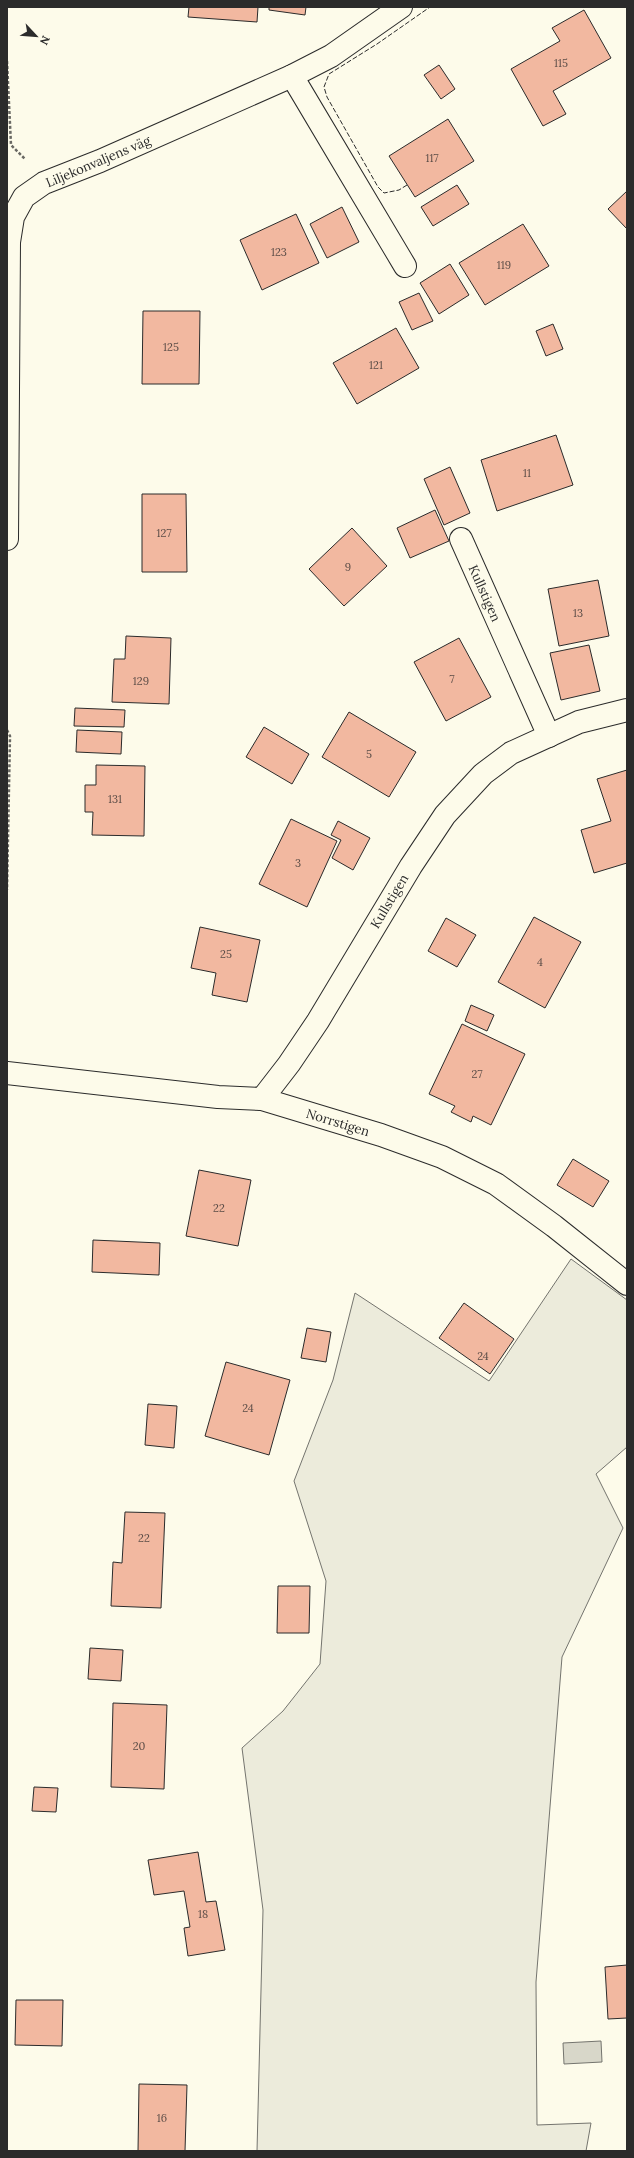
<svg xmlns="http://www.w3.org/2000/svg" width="634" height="2158" viewBox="0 0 634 2158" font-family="Lora,serif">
	<rect width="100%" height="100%" fill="#fdfbea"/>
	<polygon fill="#ecebdb" stroke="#74746e" points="571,1259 627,1300 627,1447 596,1474 623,1528 562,1657 536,1982 537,2125 591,2123 586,2151 257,2151 263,1910 242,1748 283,1711 320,1664 326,1581 294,1481 333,1380 355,1293 489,1381"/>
	<polygon fill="#d8d7c9" stroke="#74746e" points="601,2041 602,2062 564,2064 563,2043"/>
	<g fill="#f2b8a0" stroke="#2b2b2b">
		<polygon points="189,7 258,7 257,22 188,17"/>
		<polygon points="269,7 306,7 305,15 269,10"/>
		<polygon points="584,10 611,58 553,91 566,114 543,126 511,69 560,41 552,28"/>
		<polygon points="439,65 455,89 441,99 424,75"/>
		<polygon points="448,119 474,161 415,197 389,156"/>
		<polygon points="457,185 469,204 433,226 421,207"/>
		<polygon points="627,191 627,229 608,209"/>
		<polygon points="342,207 359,242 327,258 310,224"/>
		<polygon points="296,214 319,263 262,290 240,240"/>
		<polygon points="523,224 549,266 485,305 459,263"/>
		<polygon points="450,264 469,295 439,314 420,283"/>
		<polygon points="419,293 433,321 412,330 399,302"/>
		<polygon points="143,311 200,311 199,384 142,384"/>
		<polygon points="553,324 563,349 546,356 536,331"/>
		<polygon points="396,328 419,368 357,404 333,363"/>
		<polygon points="556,435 573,485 497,511 481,460"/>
		<polygon points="450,467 470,513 444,525 424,479"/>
		<polygon points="142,494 186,494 187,572 142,572"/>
		<polygon points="435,510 449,541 410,558 397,528"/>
		<polygon points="352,528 387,566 344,606 309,569"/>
		<polygon points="598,580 609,636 559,646 548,589"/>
		<polygon points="126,636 171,638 169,704 112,702 114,659 125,659"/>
		<polygon points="459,638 491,697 446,721 414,662"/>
		<polygon points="589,645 600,691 561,700 550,653"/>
		<polygon points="75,708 125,710 124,727 74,726"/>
		<polygon points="349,712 416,752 389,797 322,757"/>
		<polygon points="264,727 309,754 292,784 246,757"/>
		<polygon points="77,730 122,732 121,754 76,752"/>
		<polygon points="96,765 145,766 144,836 92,835 93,812 85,812 85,785 96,785"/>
		<polygon points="627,770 627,863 594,873 581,830 611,821 597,779"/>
		<polygon points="291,819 337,841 307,907 259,884"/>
		<polygon points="338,821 370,838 353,870 332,858 341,840 331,835"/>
		<polygon points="534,917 581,942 545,1008 498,982"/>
		<polygon points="446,918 476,935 457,967 428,951"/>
		<polygon points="200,927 260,940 247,1002 212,995 216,973 191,968"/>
		<polygon points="471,1005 494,1015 487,1031 465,1021"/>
		<polygon points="462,1024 525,1054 491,1125 473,1116 471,1122 451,1112 455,1106 429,1094"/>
		<polygon points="573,1159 609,1181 593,1207 557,1185"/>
		<polygon points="199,1170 251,1180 238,1246 186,1236"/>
		<polygon points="93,1240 160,1243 159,1275 92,1272"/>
		<polygon points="464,1303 514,1339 490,1374 439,1338"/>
		<polygon points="307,1328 331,1332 326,1362 301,1358"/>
		<polygon points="226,1362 290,1380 269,1455 205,1436"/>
		<polygon points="148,1404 177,1406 174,1448 145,1445"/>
		<polygon points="125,1512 165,1513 161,1608 111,1606 113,1562 122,1563"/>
		<polygon points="278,1586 310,1586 309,1633 277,1633"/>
		<polygon points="90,1648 123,1650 121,1681 88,1679"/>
		<polygon points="113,1703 167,1705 164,1789 111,1787"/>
		<polygon points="34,1787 58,1788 56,1812 32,1811"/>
		<polygon points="198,1852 206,1902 216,1901 225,1950 188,1956 184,1928 190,1927 184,1891 154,1895 148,1860"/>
		<polygon points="627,1965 627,2018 608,2019 605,1967"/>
		<polygon points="16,2000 63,2000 62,2046 15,2045"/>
		<polygon points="139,2084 187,2085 185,2151 138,2151"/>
	</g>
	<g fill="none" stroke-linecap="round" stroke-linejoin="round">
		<defs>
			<g id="minor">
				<polyline points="292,76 405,266"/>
				<polyline points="7,539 9,242 13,217 24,197 44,183 100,161 292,76 331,56 401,7"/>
				<polyline points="461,539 549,736"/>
				<polyline points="7,1073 218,1097 262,1099 381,1135 442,1157 496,1184 554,1226 627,1284"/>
				<polyline points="262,1099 289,1064 318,1021 411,866 445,815 483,774 511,753 579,722 627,710"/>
			</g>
		</defs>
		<use href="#minor" stroke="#2b2b2b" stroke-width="24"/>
		<g stroke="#6a6964" stroke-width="2.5" stroke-dasharray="3 2" stroke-linecap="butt">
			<polyline points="7,61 11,145 25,159"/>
			<polyline points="7,730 10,736 7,890"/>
		</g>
		<use href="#minor" stroke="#fdfbea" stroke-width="22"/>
		<polyline stroke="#2b2b2b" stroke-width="1" stroke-dasharray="5 2" stroke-linecap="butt" points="407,185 399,190 384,193 378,187 327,97 324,87 329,74 377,44 430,7"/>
	</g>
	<g text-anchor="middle" stroke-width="3" stroke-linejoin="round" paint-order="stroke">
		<g font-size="11" fill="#5d4e48">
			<text x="561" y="67">115</text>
			<text x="432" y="162">117</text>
			<text x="279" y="256">123</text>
			<text x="504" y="269">119</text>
			<text x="171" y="351">125</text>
			<text x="376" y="369">121</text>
			<text x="527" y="477">11</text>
			<text x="164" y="537">127</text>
			<text x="348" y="571">9</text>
			<text x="578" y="617">13</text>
			<text x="452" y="683">7</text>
			<text x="141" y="685">129</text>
			<text x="369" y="758">5</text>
			<text x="115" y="803">131</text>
			<text x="298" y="867">3</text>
			<text x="226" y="958">25</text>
			<text x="540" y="966">4</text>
			<text x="477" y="1078">27</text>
			<text x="219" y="1212">22</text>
			<text x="483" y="1360">24</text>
			<text x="248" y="1412">24</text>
			<text x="144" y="1542">22</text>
			<text x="139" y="1750">20</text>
			<text x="203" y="1918">18</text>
			<text x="162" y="2122">16</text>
		</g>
		<g font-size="13" fill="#2b2b2b" stroke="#fdfbea">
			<text transform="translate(98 161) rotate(-23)" y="5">Liljekonvaljens väg</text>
			<text transform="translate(485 593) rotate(66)" y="5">Kullstigen</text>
			<text transform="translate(389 901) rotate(-59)" y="5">Kullstigen</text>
			<text transform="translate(338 1122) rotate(17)" y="5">Norrstigen</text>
		</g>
	</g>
	<rect width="634" height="2158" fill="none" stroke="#2b2b2b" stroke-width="16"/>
	<g transform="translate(36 36) rotate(116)" stroke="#fdfbea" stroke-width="3" paint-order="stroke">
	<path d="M0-3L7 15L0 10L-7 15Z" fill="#2b2b2b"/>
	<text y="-6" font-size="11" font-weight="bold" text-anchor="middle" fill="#2b2b2b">N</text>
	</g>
</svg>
